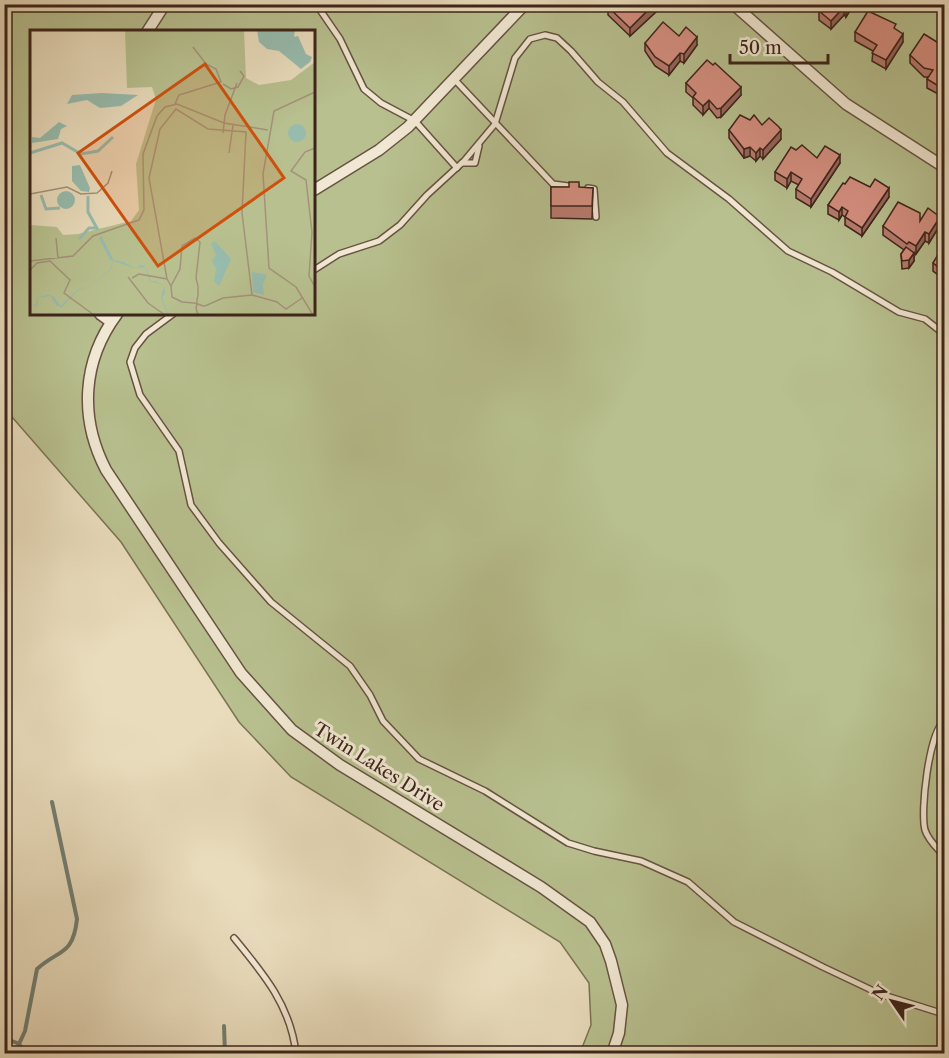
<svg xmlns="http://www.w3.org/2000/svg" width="949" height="1058" viewBox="0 0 949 1058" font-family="'Libre Caslon Text',serif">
	<rect width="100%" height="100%" fill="#e9dcbc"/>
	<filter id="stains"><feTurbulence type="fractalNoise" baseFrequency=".00333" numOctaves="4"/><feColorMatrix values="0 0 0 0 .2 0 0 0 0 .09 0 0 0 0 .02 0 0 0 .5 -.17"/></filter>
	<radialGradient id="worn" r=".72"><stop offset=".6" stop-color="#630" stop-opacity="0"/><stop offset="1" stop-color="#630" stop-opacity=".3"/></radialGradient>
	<path fill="#b8c08f" stroke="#7a7254" stroke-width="1.5" fill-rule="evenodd" d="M5 5H944V1053H580L591 1025 589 983 560 942 291 777 239 722 121 542 5 409ZM32 32H314V314H32Z"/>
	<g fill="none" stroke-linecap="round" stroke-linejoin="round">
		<g stroke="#737f73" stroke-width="4">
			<polyline points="224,1026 225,1054"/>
			<polyline points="4,1038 17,1043 30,1054"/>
			<path d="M19 1044 25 1031 37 969C59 949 73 956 77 919L52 802"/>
		</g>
		<defs>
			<g id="service">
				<polyline points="316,4 340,39 364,89 381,103 415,121 457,168"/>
				<polyline points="455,80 553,184 576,187"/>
				<polyline points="462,163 475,163 479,146"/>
				<polyline points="588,188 594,189 596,217"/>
				<polyline points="314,270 339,254 379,241 400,225 427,195 464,161 495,124 515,58 530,39 545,35 557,38 571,51 598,82 623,102 667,153 729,199 788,251 832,272 899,312 925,319 944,334"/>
				<polyline points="173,314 146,334 135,348 130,362 140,395 179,451 191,505 219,543 271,602 350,666 370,695 383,721 419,759 485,791 568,843 594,851 641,861 688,882 734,922 823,967 880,994 944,1014"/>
				<path d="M944 721C929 733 920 811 925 830 928 840 937 848 944 856"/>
				<path d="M234 938C263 973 291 1006 296 1054"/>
			</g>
			<g id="minor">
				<polyline points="733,4 846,104 944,167"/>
				<polyline points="147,32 165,4"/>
				<polyline points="314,190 379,150 408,127 525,4"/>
				<polyline points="100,314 111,322"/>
				<path d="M117 314C82 361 79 418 106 470L241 673 292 730 340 765 541 887 590 922 605 944 611 961 622 1005 619 1033 612 1054"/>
			</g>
		</defs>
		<use href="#service" stroke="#685242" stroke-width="8"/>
		<use href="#minor" stroke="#685242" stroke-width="13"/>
		<use href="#service" stroke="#f1e8d3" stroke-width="5"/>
		<use href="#minor" stroke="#f1e8d3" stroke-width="10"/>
	</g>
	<g fill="#b77b6e" stroke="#3d241a" stroke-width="1.5">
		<polygon points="657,4 657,11 630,36 608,15 608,7"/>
		<polygon points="820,4 854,4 846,17 844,15 831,29 819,20 819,11 823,7"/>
		<polygon points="896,30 903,42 886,69 872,61 873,51 855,41 855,32"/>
		<polygon points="679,36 697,45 684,63 680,61 669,75 655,66 645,51 645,43"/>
		<polygon points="945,47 945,88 940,95 927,88 927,79 928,77 924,77 910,63 910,55"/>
		<polygon points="686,83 741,95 721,117 717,118 709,108 703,115 693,105 693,98 686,92"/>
		<polygon points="750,120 762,125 781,139 763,159 760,156 756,161 750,156 744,158 729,138 729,130"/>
		<polygon points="817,158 840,163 811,207 796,198 796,189 799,185 791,181 787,188 775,180 775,172"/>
		<polygon points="845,184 889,197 862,236 845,225 845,217 842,215 839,220 828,214 828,205"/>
		<polygon points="551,187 593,188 592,219 551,218"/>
		<polygon points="920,221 940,225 929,243 925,241 916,254 914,253 914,261 909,268 902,269 901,254 904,250 883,235 883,226"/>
		<polygon points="945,246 945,280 933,271 933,263"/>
	</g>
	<g fill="#95645a" stroke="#3d241a" stroke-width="1.5">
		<polygon points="654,4 657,4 657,11 630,36 630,28"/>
		<polygon points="848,4 854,4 846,17 846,8"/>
		<polygon points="844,7 844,15 831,29 831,21"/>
		<polygon points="903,34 903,42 886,69 886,60"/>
		<polygon points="697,37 697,45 684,63 684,54"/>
		<polygon points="680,53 680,61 669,75 669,66"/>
		<polygon points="945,79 945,88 940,95 940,87"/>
		<polygon points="741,87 741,95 721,117 721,108"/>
		<polygon points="709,100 709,108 703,115 703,106"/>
		<polygon points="781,130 781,139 763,159 763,150"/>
		<polygon points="750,147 750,156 744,158 744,149"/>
		<polygon points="760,148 760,156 756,161 756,153"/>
		<polygon points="840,155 840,163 811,207 811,199"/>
		<polygon points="791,172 791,181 787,188 787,179"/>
		<polygon points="889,188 889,197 862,236 862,228"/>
		<polygon points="842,207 842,215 839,220 839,212"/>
		<polygon points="940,217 940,225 929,243 929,234"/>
		<polygon points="925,232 925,241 916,254 916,246"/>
		<polygon points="914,253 914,261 909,268 909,260"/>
	</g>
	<g fill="#d58f80" stroke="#3d241a" stroke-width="1.5">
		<polygon points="610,4 654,4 630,28 608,7"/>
		<polygon points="825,4 848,4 846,8 844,7 831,21 819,11"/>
		<polygon points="868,11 896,24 894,28 903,34 886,60 872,53 877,45 855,32"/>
		<polygon points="663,22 679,36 686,27 697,37 684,54 680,53 669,66 655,57 645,43"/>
		<polygon points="924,34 945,47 945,79 940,87 927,79 933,70 924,68 910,55"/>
		<polygon points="707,60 713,65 715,63 741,87 721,108 717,109 709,100 703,106 693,97 696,93 686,83"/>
		<polygon points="740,115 750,120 754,115 762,125 769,118 779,127 781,130 763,150 760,148 756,153 750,147 744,149 729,130"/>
		<polygon points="802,145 817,158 825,146 840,155 811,199 796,189 802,179 791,172 787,179 775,172 791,147 796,150"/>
		<polygon points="850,177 870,187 875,179 889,188 862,228 845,217 848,211 842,207 839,212 828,205 843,183 845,184"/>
		<polygon points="569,182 579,182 579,187 593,188 592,206 551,206 551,187 569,187"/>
		<polygon points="898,202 920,213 920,221 928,208 940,217 929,234 925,232 916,246 909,242 907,244 883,226"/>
		<polygon points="943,246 945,246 945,272 933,263"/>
		<polygon points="906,247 914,253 909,260 902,261 901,254"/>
	</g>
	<g text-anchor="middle" stroke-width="6" stroke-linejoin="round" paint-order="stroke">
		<g font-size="18" fill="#3d241a" stroke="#f1e8d3">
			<text transform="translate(379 767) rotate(32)" y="6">Twin Lakes Drive</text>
		</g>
	</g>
	<g transform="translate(30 30)">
		<rect width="285" height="285" fill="#e9dcbc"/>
		<path d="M95 0H214L216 48 229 55 261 50 285 32V285H0V195L27 197 33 205 48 204 101 191 109 180 106 134 126 69 122 57 97 58Z" fill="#b8c08f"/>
		<path d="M227 0H265L264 7 268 6 276 24 282 27 280 32 271 39 249 21 237 19 229 12ZM72 63 108 65 91 76 70 78 57 70 37 74 42 65ZM29 92 37 96 31 99 28 109 2 113V107L10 108ZM258 103a9 9 0 1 1 18 0a9 9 0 1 1-18 0ZM50 135 60 158 59 162 51 161 42 151V136ZM27 170a9 9 0 1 1 18 0a9 9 0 1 1-18 0ZM185 211 201 229 189 256 184 252 186 239 182 231 186 225 181 214ZM83 230 93 232 105 238 111 235 115 236 121 251H125L134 255 135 263 132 268 137 282 143 285 137 283 131 268 134 255 120 251 115 237 104 238 83 231 81 240 57 258 47 261 37 272 32 277 27 276 20 266 8 268 7 276 0 274 6 275 7 268 17 265 23 266 31 276 47 260 57 258 80 240ZM222 242 237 245 233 254 234 265 223 262Z" fill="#97bcae"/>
		<path fill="none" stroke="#97bcae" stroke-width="3" d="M0 123 32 113 51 124 68 121 83 107M11 165 16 179 30 178M58 166V182L68 200M70 207 82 230M49 209 59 198H66"/>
		<path fill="none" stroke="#a4927b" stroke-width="1.5" d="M193 54 201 59 208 57 214 46 210 41M145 74 149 65 191 52 186 39 176 34 163 17M193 103 195 85 207 53M285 118 275 122 261 141 276 150 282 202 279 246 285 257M199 123 203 95M0 164 37 157 51 164 67 163 78 153 82 141M26 208 28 228M0 231 43 226 63 206 109 190 114 180 113 124 127 86 135 77 147 74 194 93 238 100M0 240 7 233 20 231 40 250 34 263 64 285M98 247 118 273 135 285M102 248 109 244 137 249 141 256M137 249 119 148 130 99 146 79 178 99 216 102 212 183 222 265 247 272 256 279 272 268M168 285 166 278V277L167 275V270L168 265V256L166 248 170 212 165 208 152 216 150 239 141 256 142 267 152 272 164 273 167 274H168L173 276H175L193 268 222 265M283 285 266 257 239 238 233 144 244 81 285 62"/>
		<path fill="#ce510e" fill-opacity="0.15" stroke="#ce510e" stroke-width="3" d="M175 34 254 148 128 236 48 123Z"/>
		<rect width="285" height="285" fill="none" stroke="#3d241a" stroke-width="3"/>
	</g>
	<rect width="949" height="1058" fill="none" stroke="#e9dcbc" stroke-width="24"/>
	<rect x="6" y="6" width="937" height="1046" fill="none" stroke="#3d241a" stroke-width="3"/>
	<rect x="12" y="12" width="925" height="1034" fill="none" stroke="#3d241a" stroke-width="1.5"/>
	<g transform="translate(892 1001) rotate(305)" stroke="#f1e8d3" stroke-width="4.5" paint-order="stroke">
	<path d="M0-4.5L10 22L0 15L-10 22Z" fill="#3d241a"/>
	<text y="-9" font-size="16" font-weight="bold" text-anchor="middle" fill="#3d241a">N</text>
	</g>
	<path d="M730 54v9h98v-9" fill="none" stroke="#3d241a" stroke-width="3"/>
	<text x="739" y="54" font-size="18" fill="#3d241a" stroke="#f1e8d3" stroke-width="4.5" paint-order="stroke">50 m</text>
	<rect width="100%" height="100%" filter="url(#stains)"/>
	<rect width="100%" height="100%" fill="url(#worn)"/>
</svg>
